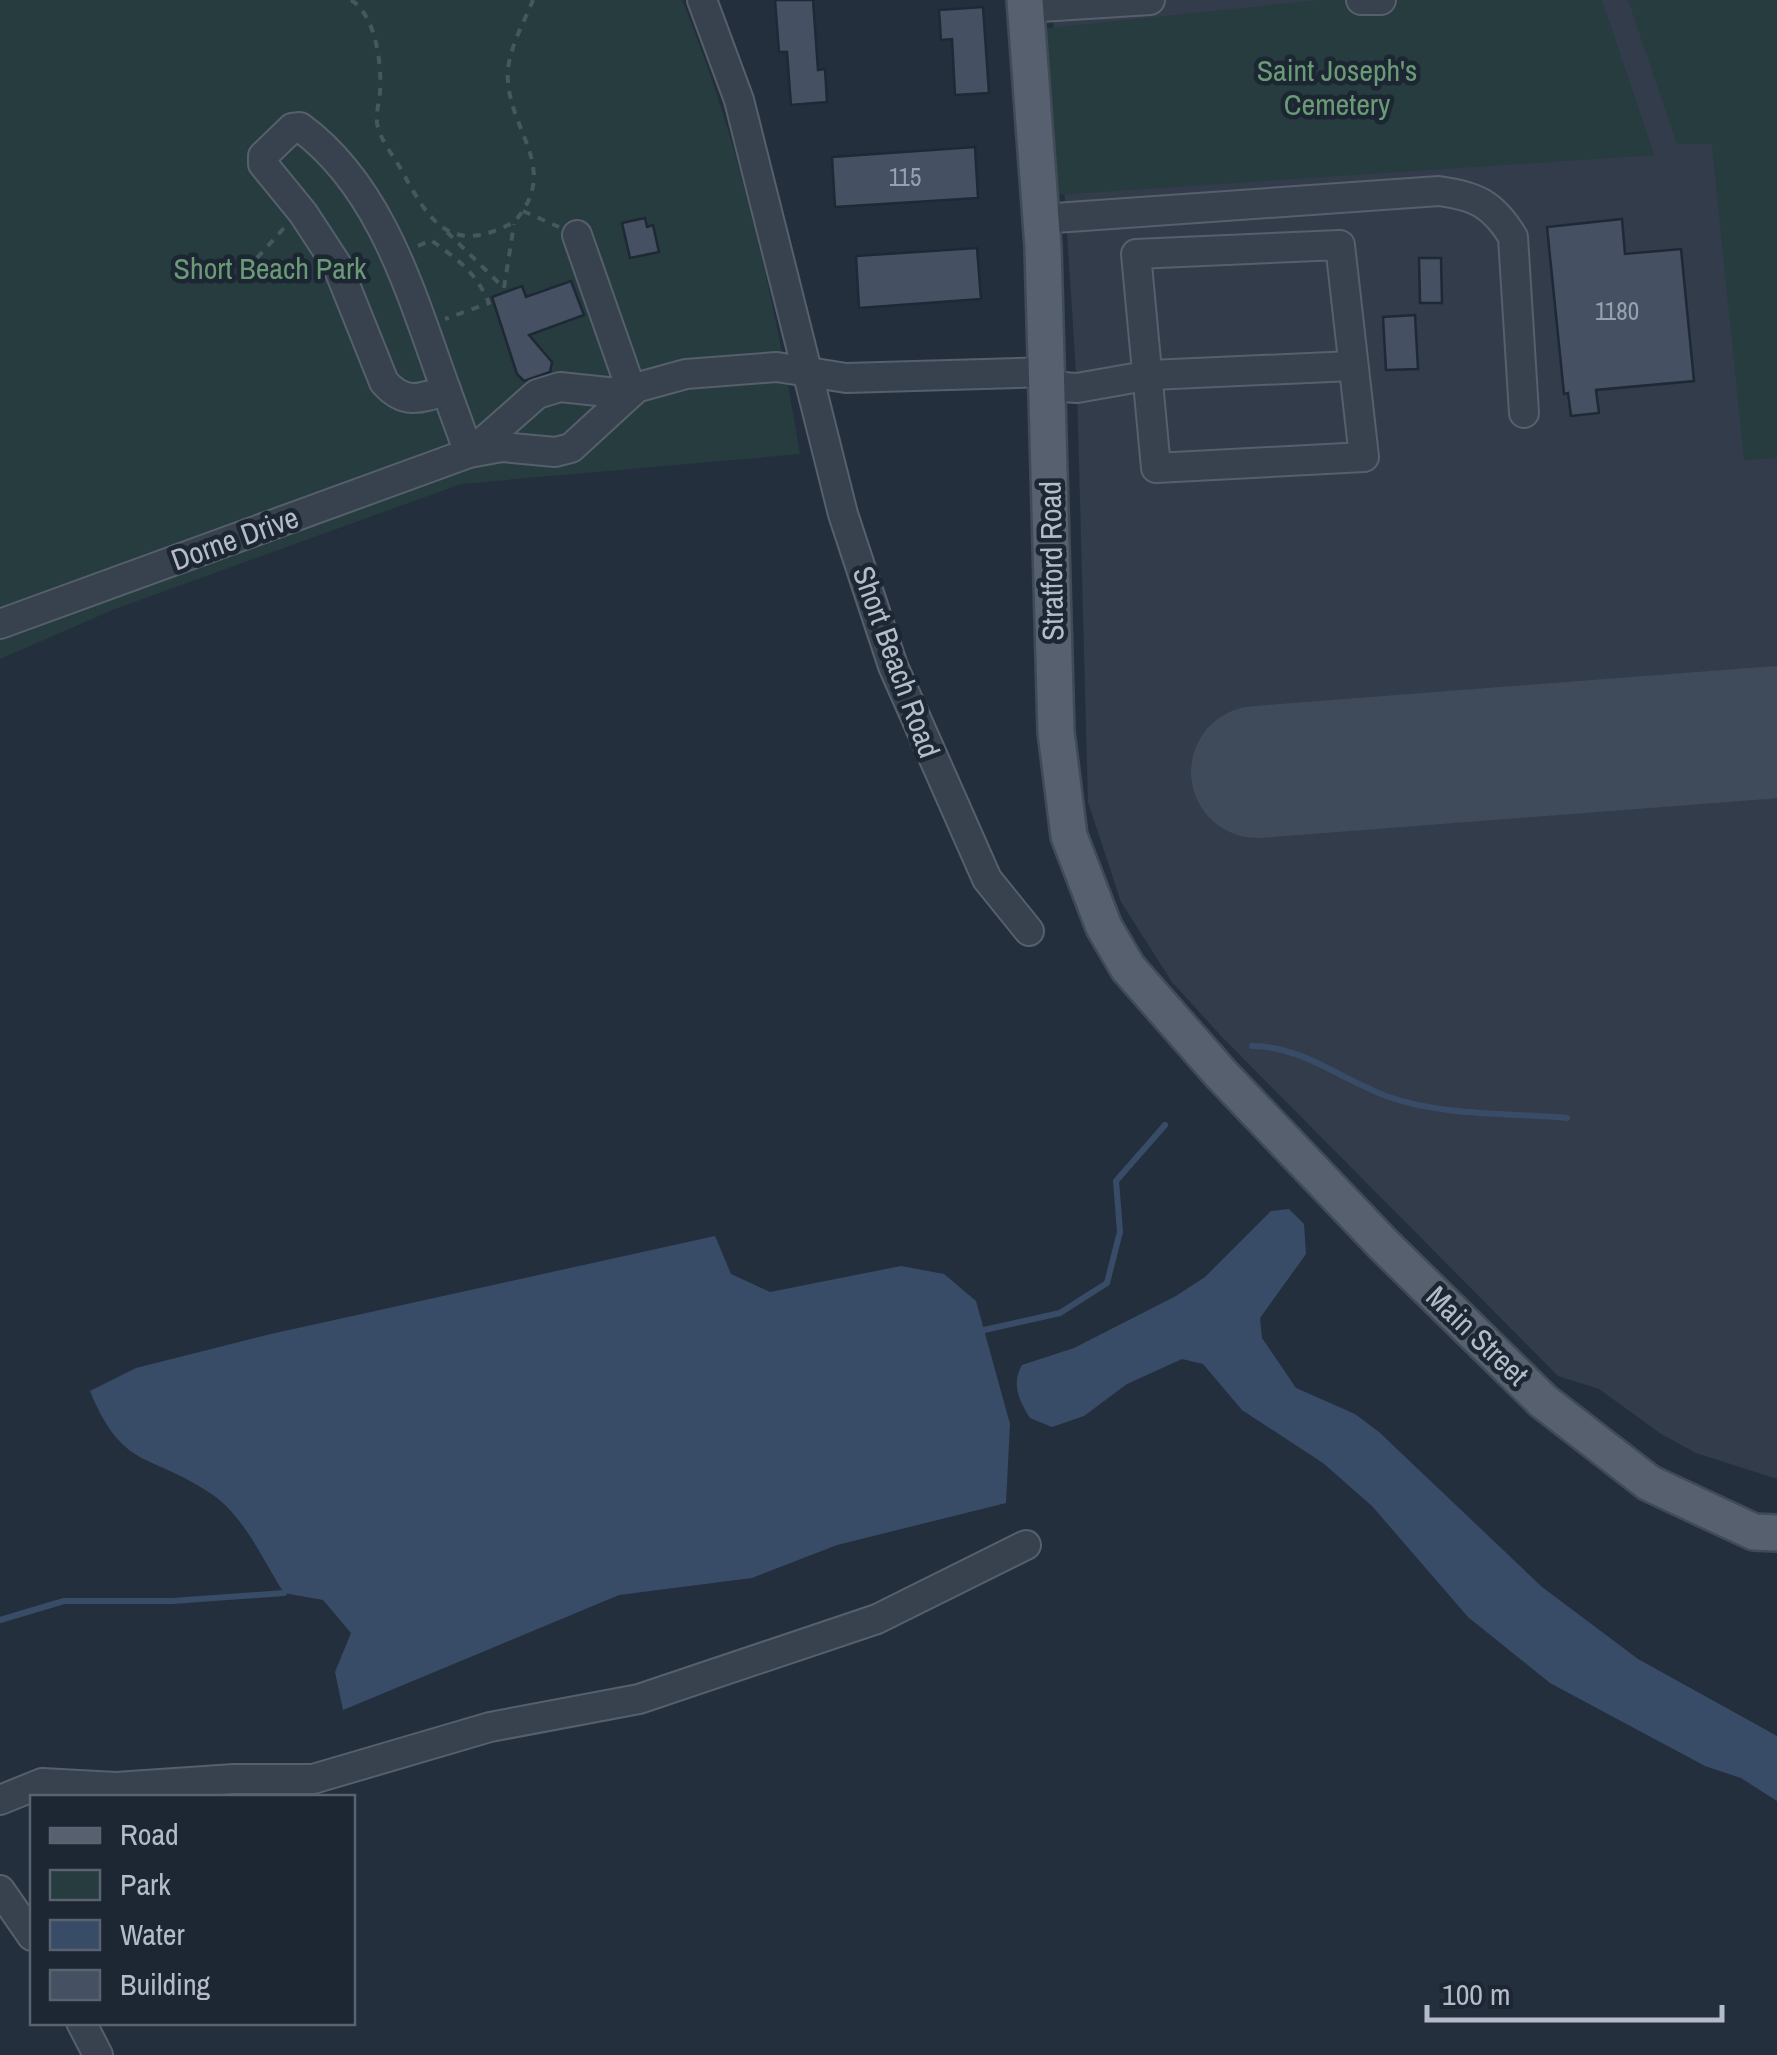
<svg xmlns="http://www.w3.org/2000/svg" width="1777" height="2055" viewBox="0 0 1777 2055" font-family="'Archivo Narrow',sans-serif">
	<rect width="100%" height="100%" fill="#242f3e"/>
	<polygon fill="#323c4b" points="1052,0 1777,0 1777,1479 1696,1453 1661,1434 1599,1389 1558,1376 1222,1037 1172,982 1121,902 1088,802 1077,388"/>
	<g fill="#263c3f">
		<path d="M0 0H682C742 146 774 299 800 454L461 484 115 609 0 659Z"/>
		<polygon points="1319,0 1602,0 1654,155 1053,195 1040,29"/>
		<polygon points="1628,0 1777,0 1777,458 1744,460 1712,144 1677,144"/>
	</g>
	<g fill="#394c67">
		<path d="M1289 1209 1304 1224 1306 1254 1260 1318 1262 1338 1296 1388 1355 1414 1379 1432 1542 1587 1638 1659 1777 1736V1801L1741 1778 1705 1766 1550 1683 1468 1617 1372 1506 1323 1463 1242 1410 1203 1364 1182 1359 1127 1384 1084 1416 1052 1427 1030 1418C1019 1400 1011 1384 1022 1365L1074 1348 1176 1296 1205 1277 1271 1211Z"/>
		<path d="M715 1236 731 1274 770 1292 901 1266 944 1274 976 1301 1010 1424 1006 1503 837 1545 752 1578 619 1595 343 1710 335 1672 351 1633 323 1600 284 1593C263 1560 243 1514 210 1493 149 1452 123 1471 90 1391L136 1368 271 1334Z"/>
	</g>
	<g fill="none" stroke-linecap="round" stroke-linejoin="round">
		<g stroke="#394c67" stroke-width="6">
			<path d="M1252 1046C1303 1046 1343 1081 1389 1097 1443 1116 1511 1113 1567 1118"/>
			<polyline points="984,1330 1060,1313 1107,1283 1120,1232 1116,1181 1165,1125"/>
			<polyline points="0,1620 64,1601 172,1601 284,1593"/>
		</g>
		<polyline stroke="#3f4a5a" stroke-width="132" points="1257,772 1777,732"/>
	</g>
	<g fill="#455162" stroke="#1f2835" stroke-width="2.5">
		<polygon points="775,0 813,0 818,70 825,69 827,102 791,105 787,52 779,52"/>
		<polygon points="983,7 989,93 955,95 952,39 941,40 939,10"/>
		<polygon points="975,147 978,198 835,207 832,157"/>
		<polygon points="645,218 647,227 653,225 659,252 630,258 622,223"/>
		<polygon points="1622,219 1625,254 1681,249 1694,381 1596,390 1599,413 1571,416 1568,393 1564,394 1547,227"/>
		<polygon points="977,248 981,299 859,308 856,256"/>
		<polygon points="1419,258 1441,258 1442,303 1420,303"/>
		<polygon points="571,281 584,315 529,335 552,362 550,372 524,381 517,374 492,297 522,286 526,297"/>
		<polygon points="1415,315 1418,369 1386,370 1383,317"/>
	</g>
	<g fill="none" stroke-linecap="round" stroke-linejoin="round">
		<defs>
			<g id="minor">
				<polyline points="702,0 739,100 843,514 893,666 987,879 1029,931"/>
				<polyline points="1361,0 1381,0"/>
				<polyline points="1025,8 1150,0"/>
				<path d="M300 127C383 188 412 297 446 390 420 399 404 405 384 382L337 265 303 213 263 164V156L292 128Z"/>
				<path d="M1041 219 1439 191C1476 196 1493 204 1513 237L1524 413"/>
				<polyline points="577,235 632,392"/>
				<polygon points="1340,245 1364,457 1156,468 1136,254"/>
				<polyline points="1048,386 1077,388 1151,375 1352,366"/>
				<polyline points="446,390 469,453"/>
				<polyline points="476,448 537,394 560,387 617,393 686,374 777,367 846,378 1048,372"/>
				<polyline points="0,624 469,453 502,447 555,452 571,448 632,392"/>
				<polyline points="0,1800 42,1783 116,1787 234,1779 313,1779 490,1727 639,1699 877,1619 1026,1545"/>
				<polyline points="0,1890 32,1936"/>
				<polyline points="81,2022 98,2055"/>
			</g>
			<polyline id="major" points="1025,0 1043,247 1056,732 1069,836 1104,927 1128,968 1221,1074 1384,1245 1543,1401 1649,1483 1754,1532 1777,1533"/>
		</defs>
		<use href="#minor" stroke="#565f6c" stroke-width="32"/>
		<use href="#major" stroke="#414a57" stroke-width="40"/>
		<g stroke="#44595c" stroke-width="4" stroke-dasharray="8 8" stroke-linecap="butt">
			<path d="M351 0C376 15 382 65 380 92 379 102 376 112 377 123 380 140 393 155 402 171 429 221 450 257 514 222 560 171 512 134 508 82 505 55 523 25 533 0"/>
			<polyline points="523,211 559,227"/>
			<polyline points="447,232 504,288"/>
			<path d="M418 246 431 240C458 260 476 272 489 303L445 319"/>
			<polyline points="257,258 284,228"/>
			<polyline points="504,288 514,224"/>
		</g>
		<use href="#minor" stroke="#38414e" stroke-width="28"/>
		<use href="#major" stroke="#56606e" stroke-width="35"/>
	</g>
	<g text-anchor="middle" stroke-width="9" stroke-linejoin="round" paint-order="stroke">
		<g font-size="25" fill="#98a1af">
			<text x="905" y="186">115</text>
			<text x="1617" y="320">1180</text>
		</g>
		<g font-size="30" fill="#6b9a76" stroke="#1d2633">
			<text x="1337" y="81">Saint Joseph's<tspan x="1337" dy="34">Cemetery</tspan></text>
			<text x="270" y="279">Short Beach Park</text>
		</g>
		<g font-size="30" fill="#b4bcc9" stroke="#1d2633">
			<text transform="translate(235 539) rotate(-20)" y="10">Dorne Drive</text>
			<text transform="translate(1052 561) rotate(-91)" y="10">Stratford Road</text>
			<text transform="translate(896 662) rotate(70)" y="10">Short Beach Road</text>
			<text transform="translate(1477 1336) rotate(44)" y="10">Main Street</text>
		</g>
	</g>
	<rect x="30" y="1795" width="325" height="230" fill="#1d2633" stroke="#59626f" stroke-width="2.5"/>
	<rect x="50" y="1828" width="50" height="15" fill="#56606e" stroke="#59626f" stroke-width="2.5"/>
	<text x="120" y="1845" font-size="30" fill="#b4bcc9">Road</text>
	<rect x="50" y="1870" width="50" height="30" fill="#263c3f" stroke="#59626f" stroke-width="2.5"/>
	<text x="120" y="1895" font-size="30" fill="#b4bcc9">Park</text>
	<rect x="50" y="1920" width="50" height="30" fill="#394c67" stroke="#59626f" stroke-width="2.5"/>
	<text x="120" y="1945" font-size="30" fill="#b4bcc9">Water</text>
	<rect x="50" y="1970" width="50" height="30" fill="#455162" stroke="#59626f" stroke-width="2.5"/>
	<text x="120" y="1995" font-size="30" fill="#b4bcc9">Building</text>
	<path d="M1427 2005v15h295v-15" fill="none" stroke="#b4bcc9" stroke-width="5"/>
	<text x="1442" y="2005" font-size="30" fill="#b4bcc9" stroke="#1d2633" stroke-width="8" paint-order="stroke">100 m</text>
</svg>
